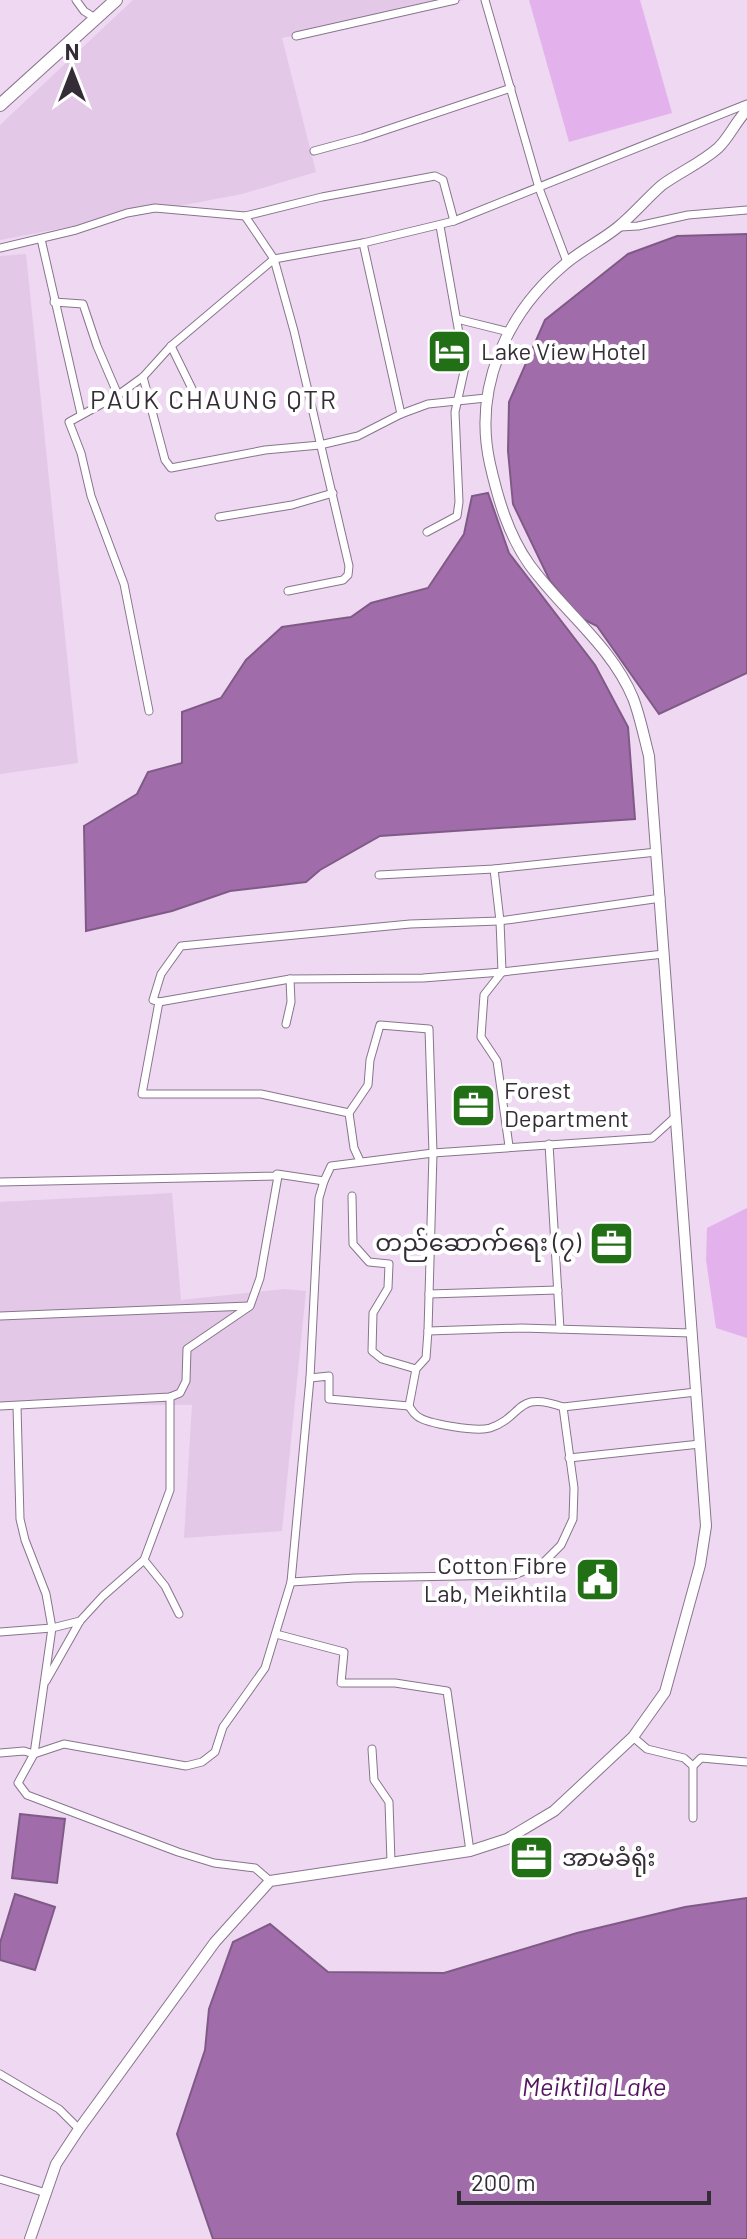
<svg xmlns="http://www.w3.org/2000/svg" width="747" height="2239" viewBox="0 0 747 2239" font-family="Barlow,'Noto Sans Myanmar',sans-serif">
	<rect width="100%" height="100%" fill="#eed8f2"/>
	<g fill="#e3c8e8">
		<polygon points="133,0 465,0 282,38 316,172 242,194 0,240 0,125"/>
		<polygon points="26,254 78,763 0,774 0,256"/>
		<polygon points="172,1193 181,1300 284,1289 306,1291 282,1531 184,1538 192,1405 0,1404 0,1202"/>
	</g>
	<g fill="#e3b2ec">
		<polygon points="529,0 640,0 672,113 569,142"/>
		<polygon points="747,1208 747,1338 716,1328 706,1260 707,1228"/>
	</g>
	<g fill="#a06daa" stroke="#805a87" stroke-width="2">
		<polygon points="747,234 747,673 659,714 597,626 579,617 550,581 513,504 508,451 509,402 545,320 628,254 677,236"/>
		<polygon points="488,493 509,553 595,665 628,727 635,819 380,836 320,870 306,882 230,891 172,911 86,931 84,826 137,794 148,772 182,763 182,712 221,698 246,660 282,627 351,617 371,603 428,588 464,534 472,496"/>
		<polygon points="20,1814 65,1819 57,1883 12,1878"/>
		<polygon points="15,1894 55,1907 35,1970 0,1960 0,1943"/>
		<polygon points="747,1898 747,2239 213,2239 177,2134 205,2050 209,2009 233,1942 270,1924 328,1972 444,1973 577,1933 685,1907"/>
	</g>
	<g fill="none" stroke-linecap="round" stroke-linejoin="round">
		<defs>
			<g id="street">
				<polyline points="76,0 84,11 95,18"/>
				<polyline points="485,0 539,188 567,262"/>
				<polyline points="296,36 455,0"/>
				<polyline points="314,151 362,138 511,88"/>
				<polyline points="620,227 638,226 688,215 747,210"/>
				<polyline points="41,239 81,414"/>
				<polyline points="363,243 401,414"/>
				<polyline points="0,248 76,230 127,213 155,208 245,216"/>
				<polyline points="54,302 83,304 97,346 118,395"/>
				<polyline points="457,319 509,332"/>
				<polyline points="171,346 200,405"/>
				<polyline points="143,377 165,460 171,468 265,450 320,445 358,436 401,414 428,404 486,398"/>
				<polyline points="219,517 292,505 333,493"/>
				<polyline points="427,532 457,516 459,502 455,412 465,367 440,226"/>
				<polyline points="288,591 343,580 348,575 349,566 294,331 274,259 245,216 322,197 435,176 443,180 454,221"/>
				<polyline points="149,711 124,584 91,496 81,453 69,422 118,395 143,377 171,346 274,259 363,243 454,221 747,104"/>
				<polyline points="494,869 500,921 502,972 484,995 481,1037 497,1061 509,1146"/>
				<polyline points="379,875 494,869 657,852"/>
				<polyline points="159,1002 290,979 423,978 502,972 664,954"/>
				<polyline points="286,1024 291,1002 290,979"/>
				<polyline points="349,1113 368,1085 370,1060 380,1025 429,1029 433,1153 428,1331"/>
				<polyline points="549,1144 560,1329"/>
				<polyline points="360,1161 354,1148 349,1113 261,1094 142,1094 159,1002 153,1000 161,974 181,946 410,924 500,921 661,898"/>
				<polyline points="0,1182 278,1176 277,1174 324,1181 331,1166 433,1153 652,1138 674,1118"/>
				<path d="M352 1196 353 1244 369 1262 389 1264 388 1288 373 1313 372 1351 382 1359 416 1369 409 1406C411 1409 413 1413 417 1416 427 1424 477 1432 490 1428 525 1416 514 1390 563 1407L696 1392"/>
				<polyline points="429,1294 558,1290"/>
				<polyline points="0,1316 249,1306"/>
				<polyline points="416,1369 426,1358 428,1331 521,1328 691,1333"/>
				<polyline points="310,1378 329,1376 329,1399 409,1406"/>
				<polyline points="0,1406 170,1397 180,1393 186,1381 187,1349 250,1306 260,1278 278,1176"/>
				<polyline points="17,1406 20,1519 25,1540 46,1594 52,1628 34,1754 18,1783 27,1795 178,1852 214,1863 255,1868 270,1881"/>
				<polyline points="569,1458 700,1444"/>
				<polyline points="144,1560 165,1586 179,1614"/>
				<polyline points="291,1582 355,1578 514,1575 542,1564 561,1545 573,1519 574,1488 563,1407"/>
				<polyline points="0,1632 52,1628 80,1621"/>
				<polyline points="276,1634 344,1652 341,1683 395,1683 447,1691 470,1851"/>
				<polyline points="46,1681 80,1621 103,1596 144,1560 170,1490 170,1397"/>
				<polyline points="633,1737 647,1749 684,1758 693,1766 693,1818"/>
				<polyline points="372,1749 374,1780 389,1802 391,1862"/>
				<polyline points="0,1753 24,1751 34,1754 64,1744 186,1766 202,1762 215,1752 223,1727 265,1668 291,1582 310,1378 319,1198 324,1181"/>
				<polyline points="693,1766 701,1758 747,1762"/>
				<polyline points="0,2074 59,2109 79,2129"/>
				<polyline points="0,2179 46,2193"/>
			</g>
			<path id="secondary" d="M30 2239 56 2164 79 2129 215 1942 270 1881 470 1851 507 1839 554 1811 633 1737 665 1692 700 1565 706 1526 649 756C644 737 640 716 633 698 611 645 562 610 529 564 508 534 498 499 490 464 473 388 506 314 564 265 581 250 601 241 618 227 634 214 647 198 662 185 680 172 701 163 718 148 729 138 736 121 747 110"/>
			<polyline id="highway" points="0,105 116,0"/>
		</defs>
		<use href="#street" stroke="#88758c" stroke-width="9"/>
		<use href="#secondary" stroke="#88758c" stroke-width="12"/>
		<use href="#highway" stroke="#88758c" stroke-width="14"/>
		<use href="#street" stroke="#fff" stroke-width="7"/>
		<use href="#secondary" stroke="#fff" stroke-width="10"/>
		<use href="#highway" stroke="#fff" stroke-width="12"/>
	</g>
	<defs>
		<symbol id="hotel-square" viewBox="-11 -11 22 22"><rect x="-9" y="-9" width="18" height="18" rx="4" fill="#227015" stroke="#fff"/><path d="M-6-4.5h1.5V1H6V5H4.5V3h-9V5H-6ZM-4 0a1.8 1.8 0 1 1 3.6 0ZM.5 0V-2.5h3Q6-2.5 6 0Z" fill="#fff"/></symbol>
		<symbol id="office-square" viewBox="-11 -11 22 22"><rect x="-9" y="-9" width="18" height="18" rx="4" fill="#227015" stroke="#fff"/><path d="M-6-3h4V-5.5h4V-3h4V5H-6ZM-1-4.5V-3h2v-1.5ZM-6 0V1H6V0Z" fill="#fff"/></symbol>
		<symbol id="civic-square" viewBox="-11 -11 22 22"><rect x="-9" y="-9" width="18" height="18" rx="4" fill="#227015" stroke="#fff"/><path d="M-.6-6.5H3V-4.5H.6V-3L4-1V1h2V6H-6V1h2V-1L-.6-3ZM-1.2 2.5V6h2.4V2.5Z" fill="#fff"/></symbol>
	</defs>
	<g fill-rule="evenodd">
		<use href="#hotel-square" x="424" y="326" width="51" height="51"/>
		<use href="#office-square" x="448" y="1080" width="51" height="51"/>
		<use href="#office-square" x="586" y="1218" width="51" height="51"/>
		<use href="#civic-square" x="572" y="1554" width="51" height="51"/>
		<use href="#office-square" x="506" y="1832" width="51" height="51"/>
	</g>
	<g text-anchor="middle" stroke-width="8" stroke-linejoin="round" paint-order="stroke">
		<g font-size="24" fill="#342c36" stroke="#fff" text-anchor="start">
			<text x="481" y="360">Lake View Hotel</text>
			<text x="504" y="1099">Forest<tspan x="504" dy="28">Department</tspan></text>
			<text x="581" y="1251" text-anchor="end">တည်ဆောက်ရေး (၇)</text>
			<text x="567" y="1574" text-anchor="end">Cotton Fibre<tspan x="567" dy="28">Lab, Meikhtila</tspan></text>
			<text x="562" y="1866">အာမခံရုံး</text>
		</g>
		<g font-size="26" letter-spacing="2" fill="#342c36" stroke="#fff">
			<text x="214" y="409">PAUK CHAUNG QTR</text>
		</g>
		<g font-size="26" font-style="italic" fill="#561562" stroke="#fff">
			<text x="594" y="2096">Meiktila Lake</text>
		</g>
	</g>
	<g transform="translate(72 72)" stroke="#ffffff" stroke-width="6" paint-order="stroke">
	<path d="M0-6L14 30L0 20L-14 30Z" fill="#342c36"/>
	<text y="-12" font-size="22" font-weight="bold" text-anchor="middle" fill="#342c36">N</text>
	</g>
	<path d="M459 2191v12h250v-12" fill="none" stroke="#342c36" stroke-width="4"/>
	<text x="471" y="2191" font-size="24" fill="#342c36" stroke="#ffffff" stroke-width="6" paint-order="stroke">200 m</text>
</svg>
